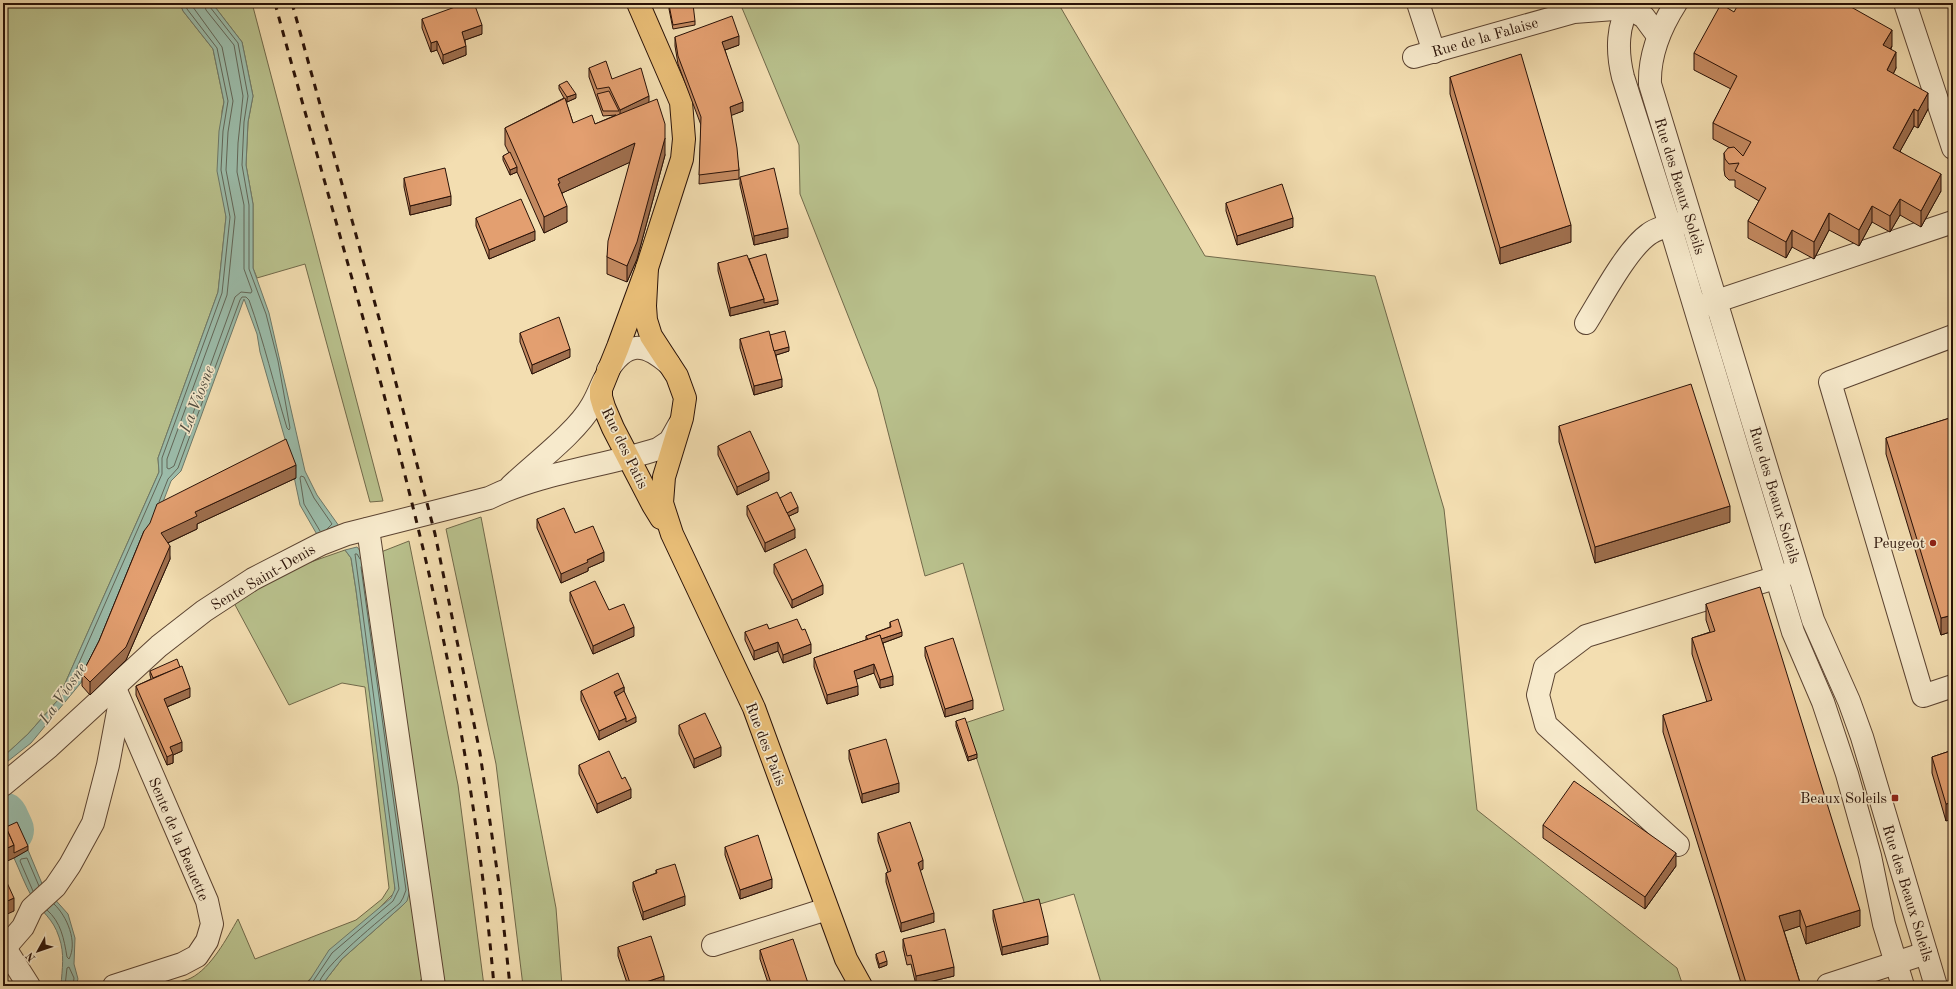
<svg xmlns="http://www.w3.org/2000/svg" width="1956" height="989" viewBox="0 0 1956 989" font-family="'Old Standard TT',serif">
	<rect width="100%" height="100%" fill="#f3deb1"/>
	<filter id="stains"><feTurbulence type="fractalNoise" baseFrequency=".005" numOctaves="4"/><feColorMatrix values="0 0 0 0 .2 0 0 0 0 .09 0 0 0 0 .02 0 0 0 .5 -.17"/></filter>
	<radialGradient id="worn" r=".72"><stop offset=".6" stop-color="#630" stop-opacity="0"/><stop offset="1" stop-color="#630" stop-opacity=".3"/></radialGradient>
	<g fill="#b9c18d" stroke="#71694a">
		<polygon points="3,3 180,3 183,11 213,49 224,102 222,111 223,197 226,217 218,292 158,458 159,472 63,688 65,692 28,734 3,757"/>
		<polygon points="212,3 252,3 383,501 370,502 305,264 257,278 253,268 253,204 246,165 248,122 253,96 242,42"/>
		<polygon points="740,3 1058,3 1205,256 1375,276 1444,509 1477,810 1677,968 1683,986 1102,986 1074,894 1026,908 965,723 1004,710 963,563 925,576 877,389 800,194 799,145"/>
		<polygon points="481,517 556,908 562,986 523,986 496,764 446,529"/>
		<polygon points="409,541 458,785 484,986 445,986 381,552"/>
		<path d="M345 550 351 558 356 590 394 877 395 892 307 982 306 986H161C171 983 183 982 191 978 211 968 227 938 238 919L255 959 356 920 382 899 389 888 365 687 342 683 289 705 234 603 288 570Z"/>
		<polygon points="410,890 425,971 418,986 321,986 342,959 403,905"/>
	</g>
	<g fill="#9bbcaa" stroke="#6d7869">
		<polygon points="180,3 212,3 242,42 253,96 248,122 246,165 253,204 253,268 269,313 305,471 317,495 339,526 319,538 300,505 289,453 260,352 257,334 244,299 181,471 171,481 150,536 89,673 31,743 3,765 3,757 28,734 65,692 63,688 159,472 158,458 218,292 226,217 217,171 219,131 224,102 213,49 183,11"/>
		<polygon points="357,547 362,553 410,890 407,901 403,905 342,959 321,986 306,986 329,950 391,898 395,889 356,590 351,558 345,550"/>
		<path d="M28 850 43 886 68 914 75 938 74 964 78 979 76 985 61 986C62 969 65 954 59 937 53 918 42 913 32 897 25 885 20 871 14 858Z"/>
	</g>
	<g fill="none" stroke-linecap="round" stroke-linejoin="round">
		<g stroke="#626658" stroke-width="1">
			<polyline points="190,3 222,47 233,101 228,132 226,170 235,217 227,295 167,459 167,468 169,469 174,466 235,297 241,292 251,293 252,291 244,269 244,205 237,172 238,143 243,96 234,45 206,10 204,3"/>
			<path d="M159 502 168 479 178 468 240 300 242 297H246L249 300C264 342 274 385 287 428L289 430 290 428 278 361 266 314 249 269V205L242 165 244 122 248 96 238 43 210 7 209 3"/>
			<polyline points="320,531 304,504 300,478 301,476 304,477 314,498 332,524 327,529"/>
			<polyline points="81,676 71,688 68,688 162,474 162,458 222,293 230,217 221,170 223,131 228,101 217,48 187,9 185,3"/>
			<polyline points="33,891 20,861 21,859 27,858 39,886"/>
			<path d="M47 910C61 922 64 939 67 957L69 959C78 942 67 916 54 904"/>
			<polyline points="65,986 67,968 69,967 74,978 73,986"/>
			<polyline points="310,986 332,953 393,901 399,889 355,554 357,554 360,559"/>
			<path d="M318 986C320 967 384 917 400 903L403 898 406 890 361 567"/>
		</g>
		<polyline stroke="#6d7869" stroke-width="8" points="3,808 15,827"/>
		<polyline stroke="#9bbcaa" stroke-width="50" points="3,817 9,830"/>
		<defs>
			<g id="minor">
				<polyline points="1418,3 1434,52"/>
				<path d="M1632 3C1616 23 1617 53 1623 77L1669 222 1793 632 1823 702 1847 774 1870 856 1884 924 1903 986"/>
				<path d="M1676 3C1660 28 1649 55 1650 84L1813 620 1849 701 1862 737 1936 986"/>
				<polyline points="1905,3 1953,148"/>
				<polyline points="1414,57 1574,12 1628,8 1644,17 1658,36"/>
				<polyline points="1702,306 1953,222"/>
				<path d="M1586 323C1601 299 1627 249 1649 234 1658 227 1673 225 1684 222"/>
				<polyline points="1953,336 1830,382 1923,696 1953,686"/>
				<path d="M608 370C627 341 644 342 669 364"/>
				<path d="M511 486C534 464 577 432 592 405 597 397 600 388 604 380"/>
				<polyline points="368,529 434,986"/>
				<polyline points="114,686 207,901 212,924 207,941 197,956 182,964 114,986"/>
				<path d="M3 785 49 747 159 646 204 611 253 579 321 544 347 534 489 498C542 472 602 467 658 449L670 441 679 425"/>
				<polyline points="1678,845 1546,725 1538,695 1545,667 1586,636 1791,573"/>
				<polyline points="3,945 29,986"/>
				<polyline points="713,945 827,909"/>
				<polyline points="3,950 23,927 32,908 55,887 70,865 93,823 108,765 120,701"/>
				<polyline points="1828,985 1926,953"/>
			</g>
			<g id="major">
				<polyline points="638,3 681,102 684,139 682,159 647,268 618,347 601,389 601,397 604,407 613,428 653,505 661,518"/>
				<polyline points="647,268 645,306 646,320 651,336 677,376 685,398 682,418 664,477 662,503 672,534 754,708 846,959 861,986"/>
			</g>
		</defs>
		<use href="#minor" stroke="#5c4432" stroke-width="24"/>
		<use href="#major" stroke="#291107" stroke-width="24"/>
		<use href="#minor" stroke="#f7eacc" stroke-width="22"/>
		<use href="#major" stroke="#eabf78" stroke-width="22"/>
		<g stroke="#291107" stroke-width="3" stroke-dasharray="7 7" stroke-linecap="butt">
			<path d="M275 3C323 181 377 357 420 536 456 683 481 835 494 986"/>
			<polyline points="292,3 382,329 435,534 480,753 500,891 510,986"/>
		</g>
	</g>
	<g fill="#c38960" stroke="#291107">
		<polygon points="669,5 695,21 695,25 673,29 669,9"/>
		<polygon points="1734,12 1892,46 1891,49 1896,68 1893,74 1928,109 1918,128 1914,126 1900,151 1941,191 1921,227 1900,215 1890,232 1872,222 1859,246 1829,230 1814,259 1792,247 1786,258 1748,238 1748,221 1759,201 1735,187 1735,180 1729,180 1725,176 1724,170 1724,153 1730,148 1713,139 1713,123 1731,89 1694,70 1694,53"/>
		<polygon points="422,19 482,34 465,40 466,55 443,64 437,50 431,52 422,28"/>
		<polygon points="675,37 739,45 725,50 743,111 731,115 739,170 739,179 699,184 701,125 678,64 675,46"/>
		<polygon points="589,68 612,79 649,102 665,155 637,259 627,282 607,274 607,257 630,162 562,193 567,222 544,233 517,172 510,175 503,160 503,156 509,153 505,145 505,128 564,98 559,89 559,85 576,98 567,102 565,99 573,123 595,124 616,115 603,116 589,77"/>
		<polygon points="1450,77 1571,242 1500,264 1450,94"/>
		<polygon points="740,177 788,237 754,245 740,185"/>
		<polygon points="404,178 451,205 410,215 404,187"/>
		<polygon points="1226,203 1293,227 1237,245 1226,211"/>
		<polygon points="476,218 535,240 489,259 476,226"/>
		<polygon points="749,259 778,304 730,316 718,271 718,263"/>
		<polygon points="520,333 570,357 532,374 520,342"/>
		<polygon points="770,335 789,351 776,355 782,387 754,395 740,348 740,339"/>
		<polygon points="1953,417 1953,631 1941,635 1886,454 1886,438"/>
		<polygon points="1559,426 1730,522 1595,563 1559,442"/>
		<polygon points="718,446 769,480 737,495 718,455"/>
		<polygon points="296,478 197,524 197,529 168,543 170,559 126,660 90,695 82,686 82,674 99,641 144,531"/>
		<polygon points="780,498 798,512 789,516 795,538 765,552 747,515 747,506"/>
		<polygon points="537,519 575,533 604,561 588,568 588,571 561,583 537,528"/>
		<polygon points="774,564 823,594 792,608 774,573"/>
		<polygon points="570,592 609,610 634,636 593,654 570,601"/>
		<polygon points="1706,604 1860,926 1806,944 1800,926 1784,931 1801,986 1742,986 1663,732 1663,715 1707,702 1692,654 1692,638 1710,632 1706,620"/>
		<polygon points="890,622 902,636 883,643 893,685 880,688 874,673 856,679 858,695 827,704 814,667 814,658 866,640 866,636 890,627"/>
		<polygon points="769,629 811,653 783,663 778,651 754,660 745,640 745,632"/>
		<polygon points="925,647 973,709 945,717 925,656"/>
		<polygon points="150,671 190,697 167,707 182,751 173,755 173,763 167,765 136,695 136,686 151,679 150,675"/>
		<polygon points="624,687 624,691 636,722 599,740 581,700 581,691"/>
		<polygon points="956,721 977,758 968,761 956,726"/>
		<polygon points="679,725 721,756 694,768 679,734"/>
		<polygon points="849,750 899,792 862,803 849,759"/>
		<polygon points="1953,750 1946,821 1932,773 1932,757"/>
		<polygon points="579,765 622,779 631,798 597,813 579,774"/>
		<polygon points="1543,825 1676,866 1645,909 1543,838"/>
		<polygon points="878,833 923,869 920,870 934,922 901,932 886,882 886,873 888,872 878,841"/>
		<polygon points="725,847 772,888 740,899 725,855"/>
		<polygon points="656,870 685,905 643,920 633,890 633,882 656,873"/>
		<polygon points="993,910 1048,944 1002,955 993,919"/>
		<polygon points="903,939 954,976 916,985 911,964 907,965 903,948"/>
		<polygon points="618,947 664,985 660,986 628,986 618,956"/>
		<polygon points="760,950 809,986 769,986 760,959"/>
		<polygon points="876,954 887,965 879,968 876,958"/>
	</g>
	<g fill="#9f6f4e" stroke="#291107">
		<polygon points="482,25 482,34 462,41 462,32"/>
		<polygon points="1892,30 1892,46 1883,61 1883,45"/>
		<polygon points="739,36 739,45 722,51 722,42"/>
		<polygon points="437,41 437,50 431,52 431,43"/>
		<polygon points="466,46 466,55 443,64 443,55"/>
		<polygon points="1896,52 1896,68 1887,87 1887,70"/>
		<polygon points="1928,93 1928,109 1918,128 1918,111"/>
		<polygon points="576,94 576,98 567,102 567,97"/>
		<polygon points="649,96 649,105 620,118 620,110"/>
		<polygon points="743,102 743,111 730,116 730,107"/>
		<polygon points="1914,109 1914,126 1893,164 1893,148"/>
		<polygon points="665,138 665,155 637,259 627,282 627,266"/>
		<polygon points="635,143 635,160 560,194 558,200 558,179"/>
		<polygon points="517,167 517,172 510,175 510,170"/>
		<polygon points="1941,174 1941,191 1921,227 1921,211"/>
		<polygon points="451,196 451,205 410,215 410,206"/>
		<polygon points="1900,199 1900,215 1890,232 1890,216"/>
		<polygon points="567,206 567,222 544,233 544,217"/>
		<polygon points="1872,206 1872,222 1859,246 1859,230"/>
		<polygon points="1829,213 1829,230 1814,259 1814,242"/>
		<polygon points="1293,218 1293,227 1237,245 1237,236"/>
		<polygon points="1571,225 1571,242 1500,264 1500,248"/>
		<polygon points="788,228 788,237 754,245 754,236"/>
		<polygon points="1792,230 1792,247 1786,258 1786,242"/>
		<polygon points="535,231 535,240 489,259 489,250"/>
		<polygon points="764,299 778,300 778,304 730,316 730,308"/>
		<polygon points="789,347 789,351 773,356 773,351"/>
		<polygon points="570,349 570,357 532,374 532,365"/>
		<polygon points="782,379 782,387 754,395 754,386"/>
		<polygon points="296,465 296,478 197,524 197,529 161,546 161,533 195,512"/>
		<polygon points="769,472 769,480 737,495 737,487"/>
		<polygon points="1730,506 1730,522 1595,563 1595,547"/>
		<polygon points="798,507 798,512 785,518 785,514"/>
		<polygon points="795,529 795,538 765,552 765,543"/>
		<polygon points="170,546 170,559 126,660 90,695 90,682"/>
		<polygon points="604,552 604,561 588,568 588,571 561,583 561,574 587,560"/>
		<polygon points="823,585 823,594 792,608 792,600"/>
		<polygon points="1953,615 1953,631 1941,635 1941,618"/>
		<polygon points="634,627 634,636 593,654 593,646"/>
		<polygon points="902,632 902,636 869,648 869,643"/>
		<polygon points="778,642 778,651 754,660 754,651"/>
		<polygon points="811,644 811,653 783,663 783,655"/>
		<polygon points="874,664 874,673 854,680 854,671"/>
		<polygon points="893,676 893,685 880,688 880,680"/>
		<polygon points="858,686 858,695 827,704 827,695"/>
		<polygon points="624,687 624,696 616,700 614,692"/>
		<polygon points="190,688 190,697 164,708 164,699"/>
		<polygon points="973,700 973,709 945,717 945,709"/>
		<polygon points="636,717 636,722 599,740 599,731 626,718"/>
		<polygon points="182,742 182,751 173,755 173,763 167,765 167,757 170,747"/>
		<polygon points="721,747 721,756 694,768 694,759"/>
		<polygon points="977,754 977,758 968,761 968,757"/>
		<polygon points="899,783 899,792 862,803 862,794"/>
		<polygon points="631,789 631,798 597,813 597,804"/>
		<polygon points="1953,802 1953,819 1946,821 1946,804"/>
		<polygon points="14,845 28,846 28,850 14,858 3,863 3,850"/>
		<polygon points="1676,853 1676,866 1645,909 1645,897"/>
		<polygon points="923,860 923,869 918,872 918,863"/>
		<polygon points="772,879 772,888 740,899 740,890"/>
		<polygon points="685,896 685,905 643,920 643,912"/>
		<polygon points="14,898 14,911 3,916 3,903"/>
		<polygon points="1800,910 1800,926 1779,933 1779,916"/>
		<polygon points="1860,910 1860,926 1806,944 1806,927"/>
		<polygon points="934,913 934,922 901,932 901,923"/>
		<polygon points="1048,936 1048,944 1002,955 1002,947"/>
		<polygon points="887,961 887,965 879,968 879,964"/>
		<polygon points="954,967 954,976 916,985 916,976"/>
		<polygon points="664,976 664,985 660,986 634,986"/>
	</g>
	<g fill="#e39f70" stroke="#291107">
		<polygon points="466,3 474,3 482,25 462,32 466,46 443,55 437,41 431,43 422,19"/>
		<polygon points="675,3 690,3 690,4 693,4 695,21 673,25 669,5"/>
		<polygon points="1739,3 1844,3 1892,30 1883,45 1896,52 1887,70 1928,93 1918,111 1914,109 1893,148 1941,174 1921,211 1900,199 1890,216 1872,206 1859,230 1829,213 1814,242 1792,230 1786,242 1748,221 1766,188 1735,171 1739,163 1729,164 1725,159 1724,153 1728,148 1734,147 1743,156 1751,142 1713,123 1737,76 1694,53 1721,4 1734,12"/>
		<polygon points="732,16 739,36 722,42 743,102 730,107 737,148 739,170 699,175 701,117 678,56 675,37"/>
		<polygon points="1521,54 1571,225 1500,248 1450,77"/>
		<polygon points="606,61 612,79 641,68 649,96 620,110 609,87 597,89 589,68"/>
		<polygon points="567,81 576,94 567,97 559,85"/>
		<polygon points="609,91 619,111 603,111 597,94"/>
		<polygon points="565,98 573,123 592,115 595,124 657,99 665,124 665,138 637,242 627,266 607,257 608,241 635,143 558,179 560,183 558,184 567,206 544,217 505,128"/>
		<polygon points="510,152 517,167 510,170 503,156"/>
		<polygon points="445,168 451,196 410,206 404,178"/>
		<polygon points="774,168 788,228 754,236 740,177"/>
		<polygon points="1282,184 1293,218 1237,236 1226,203"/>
		<polygon points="521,199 535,231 489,250 476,218"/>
		<polygon points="766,254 778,300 764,303 764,299 749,259"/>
		<polygon points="747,255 764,299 730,308 718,263"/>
		<polygon points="559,317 570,349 532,365 520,333"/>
		<polygon points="769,331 782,379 754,386 740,339"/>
		<polygon points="785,331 789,347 774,351 770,335"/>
		<polygon points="1691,384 1730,506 1595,547 1559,426"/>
		<polygon points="1953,417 1953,615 1941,618 1886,438"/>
		<polygon points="750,431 769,472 737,487 718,446"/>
		<polygon points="286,439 296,465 195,512 197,516 161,533 170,546 126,647 90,682 82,674 99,641 144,531 150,523 157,504"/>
		<polygon points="777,492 795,529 765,543 747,506"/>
		<polygon points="791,492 798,507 787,513 780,498"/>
		<polygon points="564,508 575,533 593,526 604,552 587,560 588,562 561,574 537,519"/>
		<polygon points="806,549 823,585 792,600 774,564"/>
		<polygon points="595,581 609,610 624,604 634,627 593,646 570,592"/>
		<polygon points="1760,587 1860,910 1806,927 1800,910 1779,916 1801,986 1747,986 1663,715 1712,700 1692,638 1715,631 1706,604"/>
		<polygon points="797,619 802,630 805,629 811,644 783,655 778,642 754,651 745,632 767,624 769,629"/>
		<polygon points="898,619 902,632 881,639 880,635 868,640 866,636 891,627 890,622"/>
		<polygon points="880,635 893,676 880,680 874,664 854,671 858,686 827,695 814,658"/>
		<polygon points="953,638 973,700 945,709 925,647"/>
		<polygon points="177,659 180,667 153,678 150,671"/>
		<polygon points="182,666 190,688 164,699 182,742 170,747 173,754 167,757 136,686"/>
		<polygon points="618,673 624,687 614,692 626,718 599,731 581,691"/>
		<polygon points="624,691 636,717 626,722 626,718 616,696"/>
		<polygon points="705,713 721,747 694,759 679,725"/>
		<polygon points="965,718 977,754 968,757 956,721"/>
		<polygon points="886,739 899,783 862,794 849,750"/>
		<polygon points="1953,750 1953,802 1946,804 1932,757"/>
		<polygon points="609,751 622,779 625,777 631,789 597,804 579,765"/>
		<polygon points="1574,781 1676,853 1645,897 1543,825"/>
		<polygon points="3,821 14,845 3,850"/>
		<polygon points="17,822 28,846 14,853 14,845 6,827"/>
		<polygon points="910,822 923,860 918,863 934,913 901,923 886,873 891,871 878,833"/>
		<polygon points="758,835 772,879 740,890 725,847"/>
		<polygon points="675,864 685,896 643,912 633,882 657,873 656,870"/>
		<polygon points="3,874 14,898 3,903"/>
		<polygon points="1039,899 1048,936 1002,947 993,910"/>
		<polygon points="945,929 954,967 916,976 911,955 907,956 903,939"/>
		<polygon points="651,936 664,976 634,986 631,986 618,947"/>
		<polygon points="793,939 809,986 772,986 760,950"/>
		<polygon points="884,951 887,961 879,964 876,954"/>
	</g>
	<g fill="#8f2418" stroke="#f7eacc" stroke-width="1.5">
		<circle cx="1933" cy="543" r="4"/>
		<rect x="1891" y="794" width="8" height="8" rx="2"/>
	</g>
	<g text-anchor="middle" stroke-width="3.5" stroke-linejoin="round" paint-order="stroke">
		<g font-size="15" fill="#291107" stroke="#f7eacc">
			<text transform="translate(1485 37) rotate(-16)" y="5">Rue de la Falaise</text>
			<text transform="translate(1680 186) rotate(73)" y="5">Rue des Beaux Soleils</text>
			<text transform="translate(625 448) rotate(64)" y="5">Rue des Patis</text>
			<text transform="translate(1775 495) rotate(73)" y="5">Rue des Beaux Soleils</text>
			<text transform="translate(263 577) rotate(-30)" y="5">Sente Saint-Denis</text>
			<text transform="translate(766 744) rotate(69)" y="5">Rue des Patis</text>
			<text transform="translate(179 839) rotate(67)" y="5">Sente de la Beauette</text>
			<text transform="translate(1908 893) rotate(73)" y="5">Rue des Beaux Soleils</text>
		</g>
		<g font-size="15" fill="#291107" stroke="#f7eacc" text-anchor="end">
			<text x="1925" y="548">Peugeot</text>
			<text x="1887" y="803">Beaux Soleils</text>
		</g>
		<g font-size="16" font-style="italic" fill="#514d40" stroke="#f7eacc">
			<text transform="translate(196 399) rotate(-69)" y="6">La Viosne</text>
			<text transform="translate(62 693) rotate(-55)" y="6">La Viosne</text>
		</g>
	</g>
	<rect width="1956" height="989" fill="none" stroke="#f3deb1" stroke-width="16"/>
	<rect x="4" y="4" width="1948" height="981" fill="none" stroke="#291107" stroke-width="2"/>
	<rect x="8" y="8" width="1940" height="973" fill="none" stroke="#291107"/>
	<g transform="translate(38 951) rotate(230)" stroke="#f7eacc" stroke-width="3" paint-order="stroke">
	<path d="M0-3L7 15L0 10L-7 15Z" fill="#291107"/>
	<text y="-6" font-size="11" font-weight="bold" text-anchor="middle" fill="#291107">N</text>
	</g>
	<rect width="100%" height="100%" filter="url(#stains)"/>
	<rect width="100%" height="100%" fill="url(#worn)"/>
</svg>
